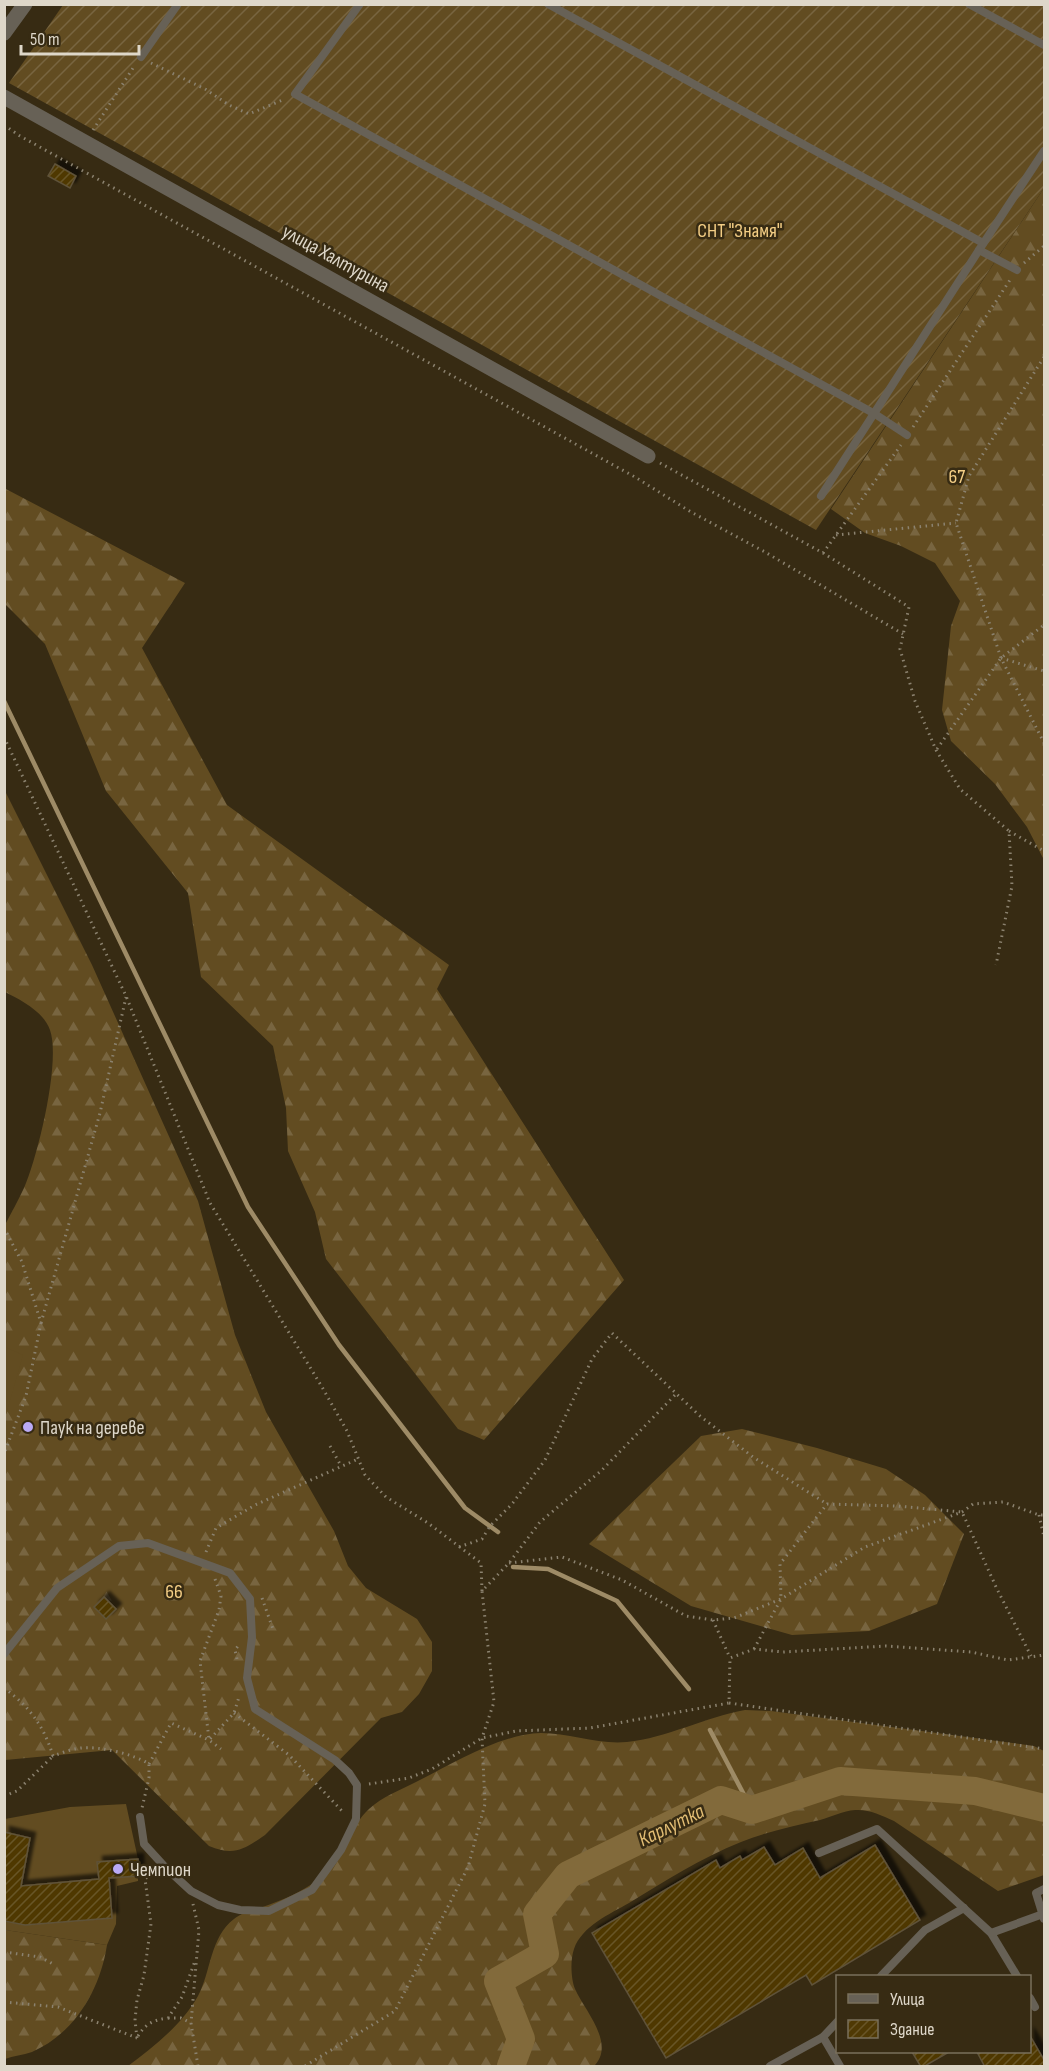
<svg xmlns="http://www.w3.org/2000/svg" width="1049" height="2071" viewBox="0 0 1049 2071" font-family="'Sofia Sans Condensed',sans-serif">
	<defs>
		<pattern id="forest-firs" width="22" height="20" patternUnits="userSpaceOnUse" patternTransform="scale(1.5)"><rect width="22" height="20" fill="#624c21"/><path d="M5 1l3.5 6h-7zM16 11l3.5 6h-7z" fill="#786540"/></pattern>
		<pattern id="garden-furrows" width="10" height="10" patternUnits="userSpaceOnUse" patternTransform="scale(1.5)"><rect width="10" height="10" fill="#624c21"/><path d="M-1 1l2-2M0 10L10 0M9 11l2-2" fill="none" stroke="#786540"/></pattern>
		<pattern id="building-hatch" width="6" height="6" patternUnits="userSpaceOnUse" patternTransform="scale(1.5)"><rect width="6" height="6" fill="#4f3904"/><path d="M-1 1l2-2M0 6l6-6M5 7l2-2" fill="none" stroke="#685527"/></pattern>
		<filter id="shadow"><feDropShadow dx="5.5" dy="-5.5" stdDeviation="1.5" flood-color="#0009"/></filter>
	</defs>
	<rect width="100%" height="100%" fill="#372b13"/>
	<g fill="url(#forest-firs)">
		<polygon points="1044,188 1044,860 1027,827 995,784 951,741 942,710 951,626 960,601 935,563 901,546 865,533 831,509"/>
		<polygon points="4,488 185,583 142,648 227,805 449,965 437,989 624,1280 484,1440 458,1429 326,1259 315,1212 288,1151 286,1108 273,1046 201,977 188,893 106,791 45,644 5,604"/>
		<path d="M4 789 92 965 198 1201 235 1335 266 1412 334 1531 348 1566 366 1588 417 1619 432 1642V1671L419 1694 402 1712 381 1718 265 1835C243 1850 234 1856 209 1846L112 1750 5 1760V1225C11 1213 18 1201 24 1188 38 1156 61 1061 50 1030 44 1012 21 1000 5 992Z"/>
		<polygon points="742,1429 817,1448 886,1469 925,1495 964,1534 937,1604 869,1631 792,1635 691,1606 589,1544 701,1436"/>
		<path d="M745 1710 771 1711 1034 1746 1044 1751V1875L998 1891 894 1821C881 1815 869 1809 855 1810 843 1811 831 1817 820 1820 793 1826 766 1832 741 1842 701 1858 665 1881 629 1903 610 1914 582 1926 574 1949 570 1960 571 1979 575 1989 585 2011 616 2044 594 2066H128C153 2047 182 2025 198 1996 211 1972 210 1937 234 1919 244 1911 259 1909 271 1904 290 1897 307 1889 322 1876 341 1861 351 1825 369 1809 382 1797 400 1790 416 1782 452 1764 500 1734 541 1733 570 1733 599 1745 627 1742 667 1738 705 1717 745 1710Z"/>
		<path d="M5 1930 107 1945C100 1990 75 2033 32 2052 23 2055 13 2056 5 2059Z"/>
	</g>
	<polygon fill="url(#garden-furrows)" points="63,5 1044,5 1044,188 816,530 9,83"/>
	<g fill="#624c21">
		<polygon points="5,1347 23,1355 5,1418"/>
		<polygon points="126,1804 138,1859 138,1881 117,1886 116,1924 107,1945 5,1930 5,1819 70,1807"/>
	</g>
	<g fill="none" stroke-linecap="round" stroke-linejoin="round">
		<g stroke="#9e8b66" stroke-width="4.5">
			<polyline points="4,701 248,1207 339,1345 465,1508 498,1532"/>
			<polyline points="513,1567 548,1569 617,1601 689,1689"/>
			<polyline points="710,1730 752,1810"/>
		</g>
		<polyline stroke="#826a3b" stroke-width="28" points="511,2066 521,2039 498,1981 545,1954 537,1914 568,1875 721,1800 752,1810 840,1781 975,1791 1044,1808"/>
	</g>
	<g fill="url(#building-hatch)" stroke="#5f5239" stroke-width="1.5" filter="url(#shadow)">
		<polygon points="55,164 76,176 70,188 48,176"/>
		<polygon points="104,1597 116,1609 106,1619 94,1607"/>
		<polygon points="4,1832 30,1838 21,1886 99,1879 97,1862 138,1859 139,1876 109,1878 112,1918 25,1925 4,1921"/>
		<polygon points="875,1845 920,1920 812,1985 806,1975 666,2058 592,1933 716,1860 720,1868 740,1856 742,1860 764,1847 775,1865 803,1848 820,1878"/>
		<polygon points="1029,2034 1044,2060 1044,2067 985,2067 977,2052 1029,2052"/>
		<polygon points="912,2052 949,2052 923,2067 921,2067"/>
	</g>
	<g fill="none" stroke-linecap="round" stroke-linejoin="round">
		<g stroke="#8b826f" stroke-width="3" stroke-dasharray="1.5 4.5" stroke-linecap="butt">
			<polyline points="151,63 205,89 229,105 249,114 285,99"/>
			<polyline points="4,125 20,136 635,477 691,512 765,552 903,634"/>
			<polyline points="93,130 135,65"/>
			<polyline points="1024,263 1044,246"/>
			<polyline points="1044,357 969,476 956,523 1001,658 1044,743"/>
			<polyline points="913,427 1010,280"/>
			<polyline points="660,463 823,553 909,607 900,649 915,701 936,750 960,789 1009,831 1012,886 996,965"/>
			<polyline points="836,535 956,523"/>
			<polyline points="823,553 901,445"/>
			<polyline points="1001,658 1044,671"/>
			<polyline points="4,737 126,996 210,1203 322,1387 347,1431 365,1475 386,1497 428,1523 481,1563 482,1591"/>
			<polyline points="937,749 1001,658 1044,625"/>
			<polyline points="1009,831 1044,851"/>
			<polyline points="4,1228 22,1262 41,1323 26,1396 4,1454"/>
			<polyline points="41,1323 100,1113 126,997"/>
			<polyline points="330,1446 341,1466"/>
			<polyline points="1039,1515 1044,1537"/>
			<polyline points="459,1547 482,1539 490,1526 512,1504 545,1460 592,1359 612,1333 700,1416 753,1457 827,1504"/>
			<polyline points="206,1552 216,1528 255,1505 358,1459"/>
			<polyline points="509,1563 562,1557 622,1580 686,1616 713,1620 734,1618 781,1599 865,1547 962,1512 973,1504 1003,1502 1039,1515 1044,1515"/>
			<polyline points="215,1579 221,1596 219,1610 200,1661 209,1740 221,1749"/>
			<polyline points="262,1598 274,1632"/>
			<polyline points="713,1620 730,1658"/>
			<polyline points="754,1649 781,1599 780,1564 827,1504 897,1506 962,1512 997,1589 1031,1656"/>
			<polyline points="237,1659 235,1650 238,1646"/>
			<path d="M4 1688C29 1706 44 1726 53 1756 62 1753 71 1749 81 1748 99 1746 134 1754 149 1764V1778L142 1808"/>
			<polyline points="729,1703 1044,1749"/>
			<polyline points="234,1713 289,1755 342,1811"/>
			<polyline points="149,1764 171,1723 209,1740 234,1713 239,1697"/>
			<polyline points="369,1784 409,1778 432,1769 482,1738 516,1731 590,1728 729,1703 730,1658 754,1649 783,1652 886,1646 971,1652 1008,1660 1044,1655"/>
			<polyline points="4,1796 17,1791 53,1756"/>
			<polyline points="193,1904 199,1930 191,2023 198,2066"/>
			<polyline points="4,1952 40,1957 55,1965"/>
			<polyline points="4,2002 58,2007 137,2038"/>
			<polyline points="168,2018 181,2018 191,2023"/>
			<path d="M138 2036C146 2023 154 2020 168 2018L182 1997 195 1961"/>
			<polyline points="137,2038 135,2020 137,2000 144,1975 151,1924 145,1879 154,1872"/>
			<polyline points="305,2066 395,2011 468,1867 485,1804 482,1738 494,1702 482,1591 509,1563 540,1522 602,1470 675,1395"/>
		</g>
		<g stroke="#676156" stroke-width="8">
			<polyline points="360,4 295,94 875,414 907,435"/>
			<polyline points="548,4 983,243"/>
			<polyline points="969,4 1044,45"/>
			<polyline points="141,57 178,4"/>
			<polyline points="1017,270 979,250 1044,151"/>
			<polyline points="821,496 979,250"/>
			<polyline points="4,1654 57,1588 119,1546 148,1543 230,1573 250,1599 252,1637 247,1678 255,1709 335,1760 349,1773 357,1785 356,1819 341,1850 312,1890 269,1911 240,1910 218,1905 191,1891 165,1867 144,1844 140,1817"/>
			<polyline points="819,1853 877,1829 991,1933 1017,1976"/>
			<polyline points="1044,1889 1036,1893 1044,1919"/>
			<polyline points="991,1933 1043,1914"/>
			<polyline points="881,1976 925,1930 964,1908"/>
			<polyline points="1030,1998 1035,2007"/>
			<polyline points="823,2037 840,2066"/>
			<polyline points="770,2066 823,2037 838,2021"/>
		</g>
		<g stroke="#676156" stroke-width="15">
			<polyline points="4,33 25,4"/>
			<polyline points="4,97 648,456"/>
		</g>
	</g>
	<g fill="#baaaf6" stroke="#372b13" stroke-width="2">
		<circle cx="28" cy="1427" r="6"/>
		<circle cx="118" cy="1869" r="6"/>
	</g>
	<g text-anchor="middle" stroke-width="5" stroke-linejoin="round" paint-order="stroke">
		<g font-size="20" fill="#f4ce85" stroke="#372b13">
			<text x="740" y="237">СНТ "Знамя"</text>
			<text x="957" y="483">67</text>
			<text x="174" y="1598">66</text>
		</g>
		<g font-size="20" fill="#ded7c9" stroke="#372b13">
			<text transform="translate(336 258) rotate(29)" y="7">улица Халтурина</text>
		</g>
		<g font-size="20" fill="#ded7c9" stroke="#372b13" text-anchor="start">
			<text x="40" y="1434">Паук на дереве</text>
			<text x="130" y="1876">Чемпион</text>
		</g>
		<g font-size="21" font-style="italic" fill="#e2bd74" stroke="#372b13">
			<text transform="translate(671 1825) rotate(-26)" y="7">Карлутка</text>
		</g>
	</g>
	<rect width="1049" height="2071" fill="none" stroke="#ded7c9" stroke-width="12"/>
	<rect x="836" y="1975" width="195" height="78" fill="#372b13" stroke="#7a705c" stroke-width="1.5"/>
	<rect x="848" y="1994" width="30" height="9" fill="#676156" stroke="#7a705c" stroke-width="1.5"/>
	<text x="890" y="2005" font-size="18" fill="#ded7c9">Улица</text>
	<rect x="848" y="2020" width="30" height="18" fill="url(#building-hatch)" stroke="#7a705c" stroke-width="1.5"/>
	<text x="890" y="2035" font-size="18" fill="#ded7c9">Здание</text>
	<path d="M21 45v9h118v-9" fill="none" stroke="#ded7c9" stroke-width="3"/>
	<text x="30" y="45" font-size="18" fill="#ded7c9" stroke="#372b13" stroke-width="4.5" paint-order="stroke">50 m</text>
</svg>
